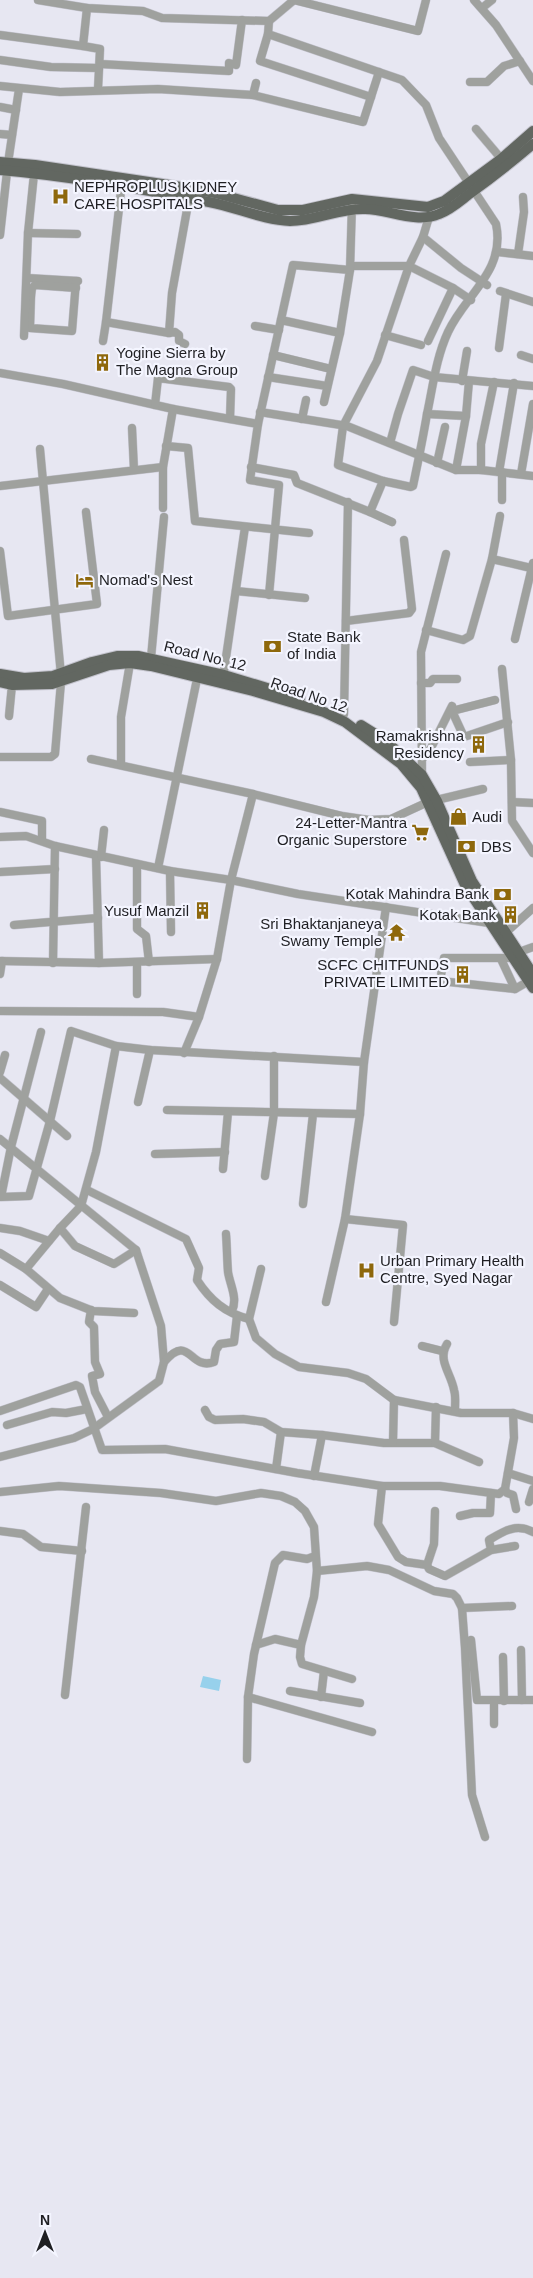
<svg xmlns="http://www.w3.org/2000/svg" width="533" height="2278" viewBox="0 0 533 2278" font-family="Helvetica,sans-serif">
	<rect width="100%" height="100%" fill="#e7e7f2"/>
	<polygon fill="#97d1ec" points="203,1676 221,1680 219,1691 200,1687"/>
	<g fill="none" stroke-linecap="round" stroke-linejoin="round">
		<defs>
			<g id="minor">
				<polyline points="38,0 87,8 143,11 162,18 269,21 294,0"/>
				<polyline points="294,0 418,31 426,0"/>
				<polyline points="474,0 496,25 533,81"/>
				<polyline points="87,8 83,46 100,49 98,89"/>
				<polyline points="482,8 492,0"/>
				<polyline points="269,21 268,34 260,61 371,97"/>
				<path d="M268 34 402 80 426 105 439 138 496 224C506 271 465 295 448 332 436 358 433 386 427 414 423 438 418 462 413 486L411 487 383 481 338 465 343 426 377 361 409 266 423 237 429 217"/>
				<polyline points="0,35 83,46"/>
				<polyline points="0,60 51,67 99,68"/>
				<polyline points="100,64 229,71 229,63 236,65 242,20"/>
				<polyline points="470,82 487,82 504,66 520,61"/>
				<polyline points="0,86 60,92 158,89 253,95 363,122 379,72"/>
				<polyline points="253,95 256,83"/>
				<polyline points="0,107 16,110"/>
				<polyline points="476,129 504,162"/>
				<polyline points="0,134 12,135"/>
				<polyline points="122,182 106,322 169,333 172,293 190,193"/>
				<polyline points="28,233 77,234"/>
				<polyline points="0,235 8,163 19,89"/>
				<polyline points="423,237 461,268 487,285"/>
				<polyline points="498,252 533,256"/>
				<polyline points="518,254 524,212 523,197"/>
				<polyline points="351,266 409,266 453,288 471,300"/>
				<polyline points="27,278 78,281"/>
				<polyline points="500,291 533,302"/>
				<polyline points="26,296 31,296 30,328 72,331 76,281"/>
				<polyline points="31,296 32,288 35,285 76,288"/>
				<polyline points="281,320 340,333"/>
				<polyline points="255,326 279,330"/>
				<polyline points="169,333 175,332 179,335 179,341 185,344"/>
				<polyline points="385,335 421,345"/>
				<polyline points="24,336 28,233 34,174"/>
				<polyline points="103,341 106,322"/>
				<polyline points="428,341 453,288"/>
				<polyline points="499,348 506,294"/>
				<polyline points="273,355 331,369"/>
				<polyline points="521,355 533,359"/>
				<polyline points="0,373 63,384 173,409"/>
				<polyline points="268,377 327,386"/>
				<polyline points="462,381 467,351"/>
				<polyline points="324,402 340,333 350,270 352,204"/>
				<polyline points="155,405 158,378 229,387 231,389 230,419"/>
				<polyline points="260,412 347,426 456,470 481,470 533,476"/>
				<polyline points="427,414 466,416"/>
				<polyline points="302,419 306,400"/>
				<polyline points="132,428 134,470"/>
				<polyline points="390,443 398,414 413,370 434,377 533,386"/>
				<polyline points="166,446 188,448 195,521 309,533"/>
				<polyline points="40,449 61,675"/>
				<polyline points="437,463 445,427"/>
				<polyline points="251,467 294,475 297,483 370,512 383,481"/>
				<polyline points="456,470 466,416 469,381"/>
				<polyline points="481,470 481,444 494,382"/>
				<polyline points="499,472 514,383"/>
				<polyline points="521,474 533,404"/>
				<polyline points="0,486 163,467"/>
				<polyline points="502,500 502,472"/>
				<polyline points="163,508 163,467 173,409 258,424"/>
				<polyline points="370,512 392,522"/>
				<polyline points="0,551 8,616 97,604 86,512"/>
				<polyline points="492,559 531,568"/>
				<polyline points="236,591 305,598"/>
				<polyline points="269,595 279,485 250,480 258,424 293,265 350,270"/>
				<polyline points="346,621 409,613 412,609 404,540"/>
				<polyline points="426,630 463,640 470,636 492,559 500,516"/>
				<polyline points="515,639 533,563"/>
				<polyline points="151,658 164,517"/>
				<polyline points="502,669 511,760 512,821 533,853"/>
				<polyline points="223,678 245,527"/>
				<polyline points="421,683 430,683 433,679 457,679"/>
				<polyline points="495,700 452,711 464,737 508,722"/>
				<polyline points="344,714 348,502"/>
				<polyline points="9,716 12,685"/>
				<polyline points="0,757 51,757 55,754 61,682"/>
				<polyline points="423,758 431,748 452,706"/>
				<polyline points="91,759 253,794 342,816 369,820 391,819 428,802 483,789"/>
				<polyline points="470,762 511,760"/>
				<polyline points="121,765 121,717 130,663"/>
				<polyline points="422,775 421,652 446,554"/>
				<polyline points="512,802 533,803"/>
				<polyline points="0,812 42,821 42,840"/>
				<polyline points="0,837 26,836 55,846 170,871 231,880 298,894 489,923"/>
				<polyline points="96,856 99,963"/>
				<polyline points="101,857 104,830"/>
				<polyline points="137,864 137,929 146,936 149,962"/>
				<polyline points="158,868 197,679"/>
				<polyline points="170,871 171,932"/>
				<polyline points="0,872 55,869"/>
				<polyline points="14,925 98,918"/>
				<polyline points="503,935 533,908"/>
				<polyline points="519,952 533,947"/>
				<polyline points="514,958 444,958 440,981 515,989 529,981"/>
				<polyline points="501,959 515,989"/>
				<polyline points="0,961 99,963 217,959"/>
				<polyline points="53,963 55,846"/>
				<polyline points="0,974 2,961"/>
				<polyline points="137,994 137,963"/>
				<polyline points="0,1011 163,1012 199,1017"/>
				<polyline points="41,1032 11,1147 1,1197 29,1196 50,1121 71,1031 116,1046 150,1050 364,1062"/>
				<polyline points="184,1053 199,1017 217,959 231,880 253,794"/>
				<polyline points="0,1072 5,1055"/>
				<polyline points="0,1078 67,1136"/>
				<polyline points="138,1102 150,1050"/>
				<polyline points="167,1110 360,1114"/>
				<polyline points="0,1139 136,1250 161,1326 164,1362 159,1381 93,1429 74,1438 0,1457"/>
				<polyline points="155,1154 225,1152"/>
				<polyline points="223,1169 228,1112"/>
				<polyline points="265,1176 274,1113 274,1056"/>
				<path d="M87 1190 186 1239 199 1268 197 1280C210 1300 225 1313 249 1319"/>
				<polyline points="303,1204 313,1114"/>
				<polyline points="345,1219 403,1225 394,1322"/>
				<polyline points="0,1228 20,1231 49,1241"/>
				<polyline points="60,1228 75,1246 114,1264 136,1250"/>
				<path d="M226 1234C227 1247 227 1259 228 1272 230 1285 238 1298 232 1311"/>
				<polyline points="0,1253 26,1269 60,1298 93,1311 134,1313"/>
				<polyline points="26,1269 60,1228 81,1206 96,1152 116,1046"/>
				<polyline points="261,1269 249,1319 256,1338 275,1354 299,1367 348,1373 366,1379 394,1400 461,1413 513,1413 533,1419"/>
				<polyline points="0,1285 36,1307 48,1289"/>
				<polyline points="326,1302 345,1219 360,1114 364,1062 386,907"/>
				<polyline points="91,1310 89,1322 94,1327 95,1362 100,1374 92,1376 95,1392 108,1417"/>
				<path d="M447 1344C437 1360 451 1373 454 1390 456 1396 455 1404 455 1410"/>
				<polyline points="422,1346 442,1351"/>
				<path d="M164 1362C190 1332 189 1371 214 1362L216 1350 220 1344 234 1342 237 1316"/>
				<polyline points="205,1410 209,1417 215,1420 243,1419 264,1422 281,1432 322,1435 384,1443 435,1443 479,1462"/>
				<polyline points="0,1411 76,1385 80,1387 102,1450 165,1449 297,1473 382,1486 440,1486 499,1494 505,1489 514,1438 513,1413"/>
				<polyline points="7,1425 52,1412 66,1413 87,1409"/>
				<polyline points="393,1442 394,1400"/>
				<polyline points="435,1443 436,1407"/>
				<polyline points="276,1469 281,1432"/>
				<polyline points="508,1473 533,1481"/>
				<polyline points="314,1476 322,1435"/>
				<polyline points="382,1486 378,1524 398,1557 406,1562 427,1565 429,1569 445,1576 491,1550 515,1546"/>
				<polyline points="505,1489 507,1493 513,1495 516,1509"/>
				<polyline points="0,1492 59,1486 161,1493 216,1501 261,1493 281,1496 295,1502 305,1511 314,1527 317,1571 314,1597 301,1645 300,1657 302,1664 352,1679"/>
				<polyline points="529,1502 533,1489"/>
				<polyline points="460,1516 473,1513 490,1513 491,1493"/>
				<polyline points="0,1531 23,1534 41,1547 82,1551"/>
				<path d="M491 1550 489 1540C504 1531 516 1523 533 1532"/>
				<polyline points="427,1565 434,1544 435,1511"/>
				<polyline points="317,1571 367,1566 389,1570 434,1591 453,1594 457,1598 462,1608 465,1648 472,1795 485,1837"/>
				<polyline points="462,1608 512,1606"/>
				<polyline points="471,1640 477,1700 533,1700"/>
				<polyline points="256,1645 275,1639 301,1645"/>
				<polyline points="521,1650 522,1700"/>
				<polyline points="503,1657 504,1701"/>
				<polyline points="290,1691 360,1703"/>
				<polyline points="65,1695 86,1507"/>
				<polyline points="248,1697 372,1732"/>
				<polyline points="321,1697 324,1671"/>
				<polyline points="494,1724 494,1701"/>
				<polyline points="247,1759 248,1697 254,1654 275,1563 283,1555 307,1559 315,1556"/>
			</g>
			<g id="major">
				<polyline points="0,162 35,165 169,185 215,193 278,210 303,210 352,199 428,207 444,201 501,159 533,131"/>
				<path d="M0 170C70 176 140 189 209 202 236 207 263 220 290 221 316 221 339 208 365 209 388 209 416 224 439 214 450 210 459 202 468 195 490 179 512 162 533 144"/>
				<polyline points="0,674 24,678 53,676 92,662 117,656 138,656 224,675 300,698"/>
				<polyline points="0,682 12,685 52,684 109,665 130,663 151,666 253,691 324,712 345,722 401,764 421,788 465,885 533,988"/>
				<polyline points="361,725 385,740 422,775 437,801 472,881 533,974"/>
			</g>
		</defs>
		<use href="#minor" stroke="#c3c3cd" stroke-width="9"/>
		<use href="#major" stroke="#c3c3cd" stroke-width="12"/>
		<use href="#minor" stroke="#9fa19e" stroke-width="8"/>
		<use href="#major" stroke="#626761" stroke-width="10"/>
	</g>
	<defs>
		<symbol id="hospital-bare" viewBox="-9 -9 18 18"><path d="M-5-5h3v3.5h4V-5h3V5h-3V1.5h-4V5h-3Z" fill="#8e680c" stroke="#f4f5ff" stroke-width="2.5" paint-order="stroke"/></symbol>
		<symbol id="building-bare" viewBox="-9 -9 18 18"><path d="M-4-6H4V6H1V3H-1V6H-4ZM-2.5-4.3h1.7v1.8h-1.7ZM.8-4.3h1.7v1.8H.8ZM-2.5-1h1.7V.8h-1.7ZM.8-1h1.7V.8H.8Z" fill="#8e680c" stroke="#f4f5ff" stroke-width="2.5" paint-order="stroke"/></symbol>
		<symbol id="hotel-bare" viewBox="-9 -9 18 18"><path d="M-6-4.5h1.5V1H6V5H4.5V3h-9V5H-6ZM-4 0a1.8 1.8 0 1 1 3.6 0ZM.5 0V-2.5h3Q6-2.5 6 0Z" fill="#8e680c" stroke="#f4f5ff" stroke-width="2.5" paint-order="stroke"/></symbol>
		<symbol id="bank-bare" viewBox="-9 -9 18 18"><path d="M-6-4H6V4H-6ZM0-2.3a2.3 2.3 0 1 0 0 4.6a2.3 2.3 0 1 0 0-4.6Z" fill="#8e680c" stroke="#f4f5ff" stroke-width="2.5" paint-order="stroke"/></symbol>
		<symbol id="shop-bare" viewBox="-9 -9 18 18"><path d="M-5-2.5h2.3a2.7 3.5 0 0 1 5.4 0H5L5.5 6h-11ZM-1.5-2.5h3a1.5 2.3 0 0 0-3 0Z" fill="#8e680c" stroke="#f4f5ff" stroke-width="2.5" paint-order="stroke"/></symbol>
		<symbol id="supermarket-bare" viewBox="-9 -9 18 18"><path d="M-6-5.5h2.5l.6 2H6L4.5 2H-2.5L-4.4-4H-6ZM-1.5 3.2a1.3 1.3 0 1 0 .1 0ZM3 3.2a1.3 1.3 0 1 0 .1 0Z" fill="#8e680c" stroke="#f4f5ff" stroke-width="2.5" paint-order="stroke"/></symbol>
		<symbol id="temple-bare" viewBox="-9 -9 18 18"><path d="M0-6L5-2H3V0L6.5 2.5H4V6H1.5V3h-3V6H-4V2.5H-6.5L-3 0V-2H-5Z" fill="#8e680c" stroke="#f4f5ff" stroke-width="2.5" paint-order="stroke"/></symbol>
	</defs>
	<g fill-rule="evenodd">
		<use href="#hospital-bare" x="48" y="184" width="25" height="25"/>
		<use href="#building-bare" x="90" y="350" width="25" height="25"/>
		<use href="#hotel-bare" x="72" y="568" width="25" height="25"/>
		<use href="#bank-bare" x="260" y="634" width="25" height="25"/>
		<use href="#building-bare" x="466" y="732" width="25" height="25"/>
		<use href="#shop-bare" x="446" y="804" width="25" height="25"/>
		<use href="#supermarket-bare" x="408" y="820" width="25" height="25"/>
		<use href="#bank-bare" x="454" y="834" width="25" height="25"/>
		<use href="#bank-bare" x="490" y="882" width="25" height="25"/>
		<use href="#building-bare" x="190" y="898" width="25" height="25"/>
		<use href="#building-bare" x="498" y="902" width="25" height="25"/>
		<use href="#temple-bare" x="384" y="920" width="25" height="25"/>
		<use href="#building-bare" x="450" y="962" width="25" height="25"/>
		<use href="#hospital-bare" x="354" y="1258" width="25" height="25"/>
	</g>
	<g text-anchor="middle" stroke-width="4.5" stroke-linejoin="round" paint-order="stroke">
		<g font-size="15" fill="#1f1f23" stroke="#f4f5ff" text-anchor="start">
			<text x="74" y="192">NEPHROPLUS KIDNEY<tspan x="74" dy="17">CARE HOSPITALS</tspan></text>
			<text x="116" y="358">Yogine Sierra by<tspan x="116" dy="17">The Magna Group</tspan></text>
			<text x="99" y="585">Nomad's Nest</text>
			<text x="287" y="642">State Bank<tspan x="287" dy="17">of India</tspan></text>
			<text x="464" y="741" text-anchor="end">Ramakrishna<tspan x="464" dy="17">Residency</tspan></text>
			<text x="472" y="822">Audi</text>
			<text x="407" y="828" text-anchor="end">24-Letter-Mantra<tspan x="407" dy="17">Organic Superstore</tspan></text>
			<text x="481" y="852">DBS</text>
			<text x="489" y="899" text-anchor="end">Kotak Mahindra Bank</text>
			<text x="189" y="916" text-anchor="end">Yusuf Manzil</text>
			<text x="496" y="920" text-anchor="end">Kotak Bank</text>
			<text x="382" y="929" text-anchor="end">Sri Bhaktanjaneya<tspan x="382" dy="17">Swamy Temple</tspan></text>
			<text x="449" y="970" text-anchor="end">SCFC CHITFUNDS<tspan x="449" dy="17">PRIVATE LIMITED</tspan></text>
			<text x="380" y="1266">Urban Primary Health<tspan x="380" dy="17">Centre, Syed Nagar</tspan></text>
		</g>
		<g font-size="15" fill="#1f1f23" stroke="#f4f5ff">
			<text transform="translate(205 656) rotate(14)" y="5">Road No. 12</text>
			<text transform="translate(309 695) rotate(19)" y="5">Road No 12</text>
		</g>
	</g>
	<g transform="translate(45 2233)" stroke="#f4f5ff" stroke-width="4" paint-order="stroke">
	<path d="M0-4L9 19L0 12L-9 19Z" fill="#1f1f23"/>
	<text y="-8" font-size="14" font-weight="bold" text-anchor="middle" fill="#1f1f23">N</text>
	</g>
</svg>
